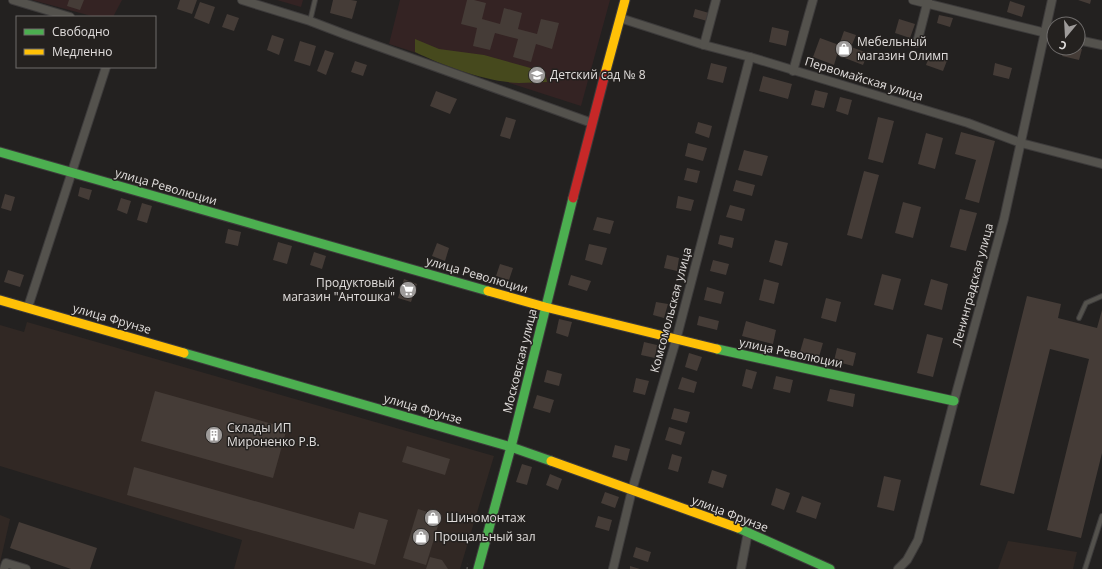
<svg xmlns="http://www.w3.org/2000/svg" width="1102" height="569" viewBox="0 0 1102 569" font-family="'Open Sans',sans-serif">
	<rect width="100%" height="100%" fill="#232120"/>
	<g fill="#312824">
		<polygon points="27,322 494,456 460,569 234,569 242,540 0,466 0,325 24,332"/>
		<polygon points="0,515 10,519 0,563"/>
		<polygon points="1008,541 1077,552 1073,569 998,569"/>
	</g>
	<g fill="#342323">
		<polygon points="32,0 122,0 113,17 95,17"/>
		<polygon points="277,0 303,0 301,7"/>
		<polygon points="400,0 610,0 581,106 389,44"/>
	</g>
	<path fill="#46491d" d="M415 39 439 49 484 55 545 72 547 82C537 82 528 83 519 83 487 82 444 66 415 52Z"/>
	<g fill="#453c37">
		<polygon points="69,0 84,0 80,10 67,6"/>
		<polygon points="180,0 197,0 192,14 177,9"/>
		<polygon points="333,0 351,0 357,1 352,19 330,13"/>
		<polygon points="467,0 474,0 486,3 482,19 500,24 504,8 522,13 518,29 537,34 541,19 559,23 552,49 536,44 531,62 513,57 518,39 495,33 490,50 473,46 477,28 461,24"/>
		<polygon points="1078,0 1091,0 1090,4"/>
		<polygon points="1010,1 1025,6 1022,17 1007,12"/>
		<polygon points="200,2 215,7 209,24 194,18"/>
		<polygon points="695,9 709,13 707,21 693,17"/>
		<polygon points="227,14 239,18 234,31 222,27"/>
		<polygon points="939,15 953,18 950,27 937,23"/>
		<polygon points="899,19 915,24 910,38 895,33"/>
		<polygon points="772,27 789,31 786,46 769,42"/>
		<polygon points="844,31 856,35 851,47 868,53 863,65 837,55 834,65 813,57 820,38 839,45"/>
		<polygon points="272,35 284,39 279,55 267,50"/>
		<polygon points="300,41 316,46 310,66 294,61"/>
		<polygon points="1065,48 1082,49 1079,60 1062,56"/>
		<polygon points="325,50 334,53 326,75 317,71"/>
		<polygon points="931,51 948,58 943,71 926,65"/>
		<polygon points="355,61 367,65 363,76 351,72"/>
		<polygon points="711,63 727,67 723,83 707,79"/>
		<polygon points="995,63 1012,68 1009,79 993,75"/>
		<polygon points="763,76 792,84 788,99 759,91"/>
		<polygon points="815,90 828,93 824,108 811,105"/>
		<polygon points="436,91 457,99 450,114 430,106"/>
		<polygon points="840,97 852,100 848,115 836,111"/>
		<polygon points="506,117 516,120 510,139 500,136"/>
		<polygon points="878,117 894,121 883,163 868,159"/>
		<polygon points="698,122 712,126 709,138 695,133"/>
		<polygon points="961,132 995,141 979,203 965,199 976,160 955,154"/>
		<polygon points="926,133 943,138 935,169 918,164"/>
		<polygon points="688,143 707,148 703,161 685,156"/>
		<polygon points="744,150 768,156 762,176 738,170"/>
		<polygon points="687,168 700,171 697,183 684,180"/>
		<polygon points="864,171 879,175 862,239 847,235"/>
		<polygon points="736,180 755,185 752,196 733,191"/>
		<polygon points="80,187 92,190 89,200 78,196"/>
		<polygon points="5,194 15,197 11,211 1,208"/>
		<polygon points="678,196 694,200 691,211 676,208"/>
		<polygon points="121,198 131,201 127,214 117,210"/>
		<polygon points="903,202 921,207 913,238 895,233"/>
		<polygon points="142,203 152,206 147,223 137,220"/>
		<polygon points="730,205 745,209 742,221 726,217"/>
		<polygon points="960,209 977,213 966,251 950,247"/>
		<polygon points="597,217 614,221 610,234 593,230"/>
		<polygon points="228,229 241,232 238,246 225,243"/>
		<polygon points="720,235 734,238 732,248 718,244"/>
		<polygon points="775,240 788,243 782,266 769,262"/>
		<polygon points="278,242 292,246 287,264 273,260"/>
		<polygon points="437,243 449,248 445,261 432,256"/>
		<polygon points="589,244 607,248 602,265 585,260"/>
		<polygon points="314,252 326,256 322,269 310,265"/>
		<polygon points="667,255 679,258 677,271 664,268"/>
		<polygon points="713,260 729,264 726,275 710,271"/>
		<polygon points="500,264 513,268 509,280 496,276"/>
		<polygon points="8,270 24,275 20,287 4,282"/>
		<polygon points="882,274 901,279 893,310 874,305"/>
		<polygon points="571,275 591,281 587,291 568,285"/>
		<polygon points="404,279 417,284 411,302 398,298"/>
		<polygon points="764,279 779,283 774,304 759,300"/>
		<polygon points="931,279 948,284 942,310 924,305"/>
		<polygon points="707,287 724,292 721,304 704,300"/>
		<polygon points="1027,296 1061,304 1058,318 1097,328 1102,310 1102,453 1081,538 1047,530 1089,359 1050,349 1014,494 980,485"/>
		<polygon points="826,298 841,302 836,322 821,318"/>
		<polygon points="656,302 668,304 664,318 653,315"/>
		<polygon points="699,316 719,321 717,330 697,325"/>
		<polygon points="559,319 572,322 568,337 556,333"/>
		<polygon points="746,321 776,330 773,344 742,336"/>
		<polygon points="927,334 943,338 933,377 917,373"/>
		<polygon points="804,338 823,343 819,357 800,352"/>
		<polygon points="644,342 657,345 655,358 641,355"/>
		<polygon points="837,348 856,353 853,366 834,361"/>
		<polygon points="689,353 702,357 697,371 685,367"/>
		<polygon points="746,369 757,372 752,389 742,386"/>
		<polygon points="547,370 562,374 559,386 544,382"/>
		<polygon points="776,376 793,380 790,393 773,389"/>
		<polygon points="682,377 697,382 694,393 678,389"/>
		<polygon points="636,378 649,381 645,395 633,392"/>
		<polygon points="830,389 855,394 853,407 827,401"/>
		<polygon points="155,391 287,428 273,478 141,441"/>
		<polygon points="537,395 554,400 550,413 533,408"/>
		<polygon points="674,408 690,412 687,423 671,419"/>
		<polygon points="669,427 685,432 681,445 665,440"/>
		<polygon points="615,445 630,449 627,461 612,457"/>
		<polygon points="407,446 450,459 445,475 402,462"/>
		<polygon points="672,454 682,457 678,472 668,469"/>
		<polygon points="522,464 532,467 527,485 516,482"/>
		<polygon points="134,467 354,529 359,512 388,520 375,565 127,495"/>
		<polygon points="712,470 727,475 723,488 708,483"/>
		<polygon points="550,474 562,479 558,490 546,485"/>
		<polygon points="884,476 901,480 894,511 877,507"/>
		<polygon points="776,488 790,493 784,510 771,505"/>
		<polygon points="605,492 619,497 615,508 601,503"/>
		<polygon points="802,496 821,503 816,519 796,512"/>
		<polygon points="418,509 441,516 426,565 403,558"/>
		<polygon points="598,516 612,520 609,531 595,527"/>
		<polygon points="19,522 97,548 90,569 71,569 10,548"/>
		<polygon points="636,547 651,552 648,562 633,557"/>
		<polygon points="430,557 442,560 448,569 426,569"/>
		<polygon points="630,566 640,569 630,569"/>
	</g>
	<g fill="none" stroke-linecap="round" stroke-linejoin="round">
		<defs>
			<g id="lane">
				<polyline points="310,21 315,0"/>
				<polyline points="1079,318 1086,303 1102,296"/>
				<polyline points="1085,569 1102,516"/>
			</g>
			<g id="street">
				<polyline points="13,0 70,17"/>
				<polyline points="242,0 310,21 344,34 592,123"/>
				<polyline points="913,0 1054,35"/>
				<polyline points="620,18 704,45 750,57 968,123 1021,143 1102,164"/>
				<polyline points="1078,40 1102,45"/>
				<polyline points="917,43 928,0"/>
				<polyline points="704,45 716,0"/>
				<polyline points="793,71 813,0"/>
				<polyline points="28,307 106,67"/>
				<polyline points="4,569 6,563 26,569"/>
				<polyline points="613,569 632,490 676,340 750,57"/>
				<polyline points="741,569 748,532"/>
				<polyline points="898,569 907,560 918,540 954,401 1004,219 1052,0"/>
			</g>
			<g id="fast">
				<polyline points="0,152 488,291"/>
				<polyline points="717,349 954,401"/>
				<polyline points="184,353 511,447 551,461"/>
				<polyline points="738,528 830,569"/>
				<polyline points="478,569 511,447 573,198"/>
			</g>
			<g id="slow">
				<polyline points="605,74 625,0"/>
				<polyline points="488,291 545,307 717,349"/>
				<polyline points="0,300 184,353"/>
				<polyline points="551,461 738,528"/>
			</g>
			<polyline id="jam" points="573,198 605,74"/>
		</defs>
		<use href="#lane" stroke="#3d3b3b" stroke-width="6"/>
		<use href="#street" stroke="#3d3b3b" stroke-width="10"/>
		<use href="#fast" stroke="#3d3b3b" stroke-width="11"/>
		<use href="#slow" stroke="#3d3b3b" stroke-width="11"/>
		<use href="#jam" stroke="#3d3b3b" stroke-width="11"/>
		<polyline stroke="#595754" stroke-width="1.5" stroke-dasharray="2 3" stroke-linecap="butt" points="467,569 468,564"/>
		<use href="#lane" stroke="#54524d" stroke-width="4"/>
		<use href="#street" stroke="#54524d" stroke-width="8"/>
		<use href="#fast" stroke="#4caf50" stroke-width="9"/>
		<use href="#slow" stroke="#ffc107" stroke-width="9"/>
		<use href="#jam" stroke="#c62828" stroke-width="9"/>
	</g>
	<defs>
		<symbol id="shop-disc" viewBox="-11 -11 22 22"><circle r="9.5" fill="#9e9b9a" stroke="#24211f"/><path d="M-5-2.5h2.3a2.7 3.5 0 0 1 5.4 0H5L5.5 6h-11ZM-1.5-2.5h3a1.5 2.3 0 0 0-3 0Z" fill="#fff"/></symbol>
		<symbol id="school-disc" viewBox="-11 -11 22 22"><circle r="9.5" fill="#9e9b9a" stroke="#24211f"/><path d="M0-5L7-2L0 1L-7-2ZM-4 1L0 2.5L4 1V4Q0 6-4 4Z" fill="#fff"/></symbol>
		<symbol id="supermarket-disc" viewBox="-11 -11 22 22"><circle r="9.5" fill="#9e9b9a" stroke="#24211f"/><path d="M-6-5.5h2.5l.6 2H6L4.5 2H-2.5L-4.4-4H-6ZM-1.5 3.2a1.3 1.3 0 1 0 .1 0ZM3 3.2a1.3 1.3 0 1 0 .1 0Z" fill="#fff"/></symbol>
		<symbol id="building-disc" viewBox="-11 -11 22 22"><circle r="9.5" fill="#9e9b9a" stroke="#24211f"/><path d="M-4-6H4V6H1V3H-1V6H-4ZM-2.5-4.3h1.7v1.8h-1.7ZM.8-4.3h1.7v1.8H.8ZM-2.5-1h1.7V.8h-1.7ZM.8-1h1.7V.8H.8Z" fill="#fff"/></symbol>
	</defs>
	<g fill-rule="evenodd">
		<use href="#shop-disc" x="834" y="39" width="20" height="20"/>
		<use href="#school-disc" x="527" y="65" width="20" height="20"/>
		<use href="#supermarket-disc" x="398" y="280" width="20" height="20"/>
		<use href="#building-disc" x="204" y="425" width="20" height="20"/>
		<use href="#shop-disc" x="423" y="508" width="20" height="20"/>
		<use href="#shop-disc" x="411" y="527" width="20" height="20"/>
	</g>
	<g text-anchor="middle" stroke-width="3" stroke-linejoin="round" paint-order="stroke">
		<g font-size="12" fill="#e0dddc" stroke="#24211f" text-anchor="start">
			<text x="857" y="46">Мебельный<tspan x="857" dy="14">магазин Олимп</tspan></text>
			<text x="550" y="79">Детский сад № 8</text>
			<text x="395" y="287" text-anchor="end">Продуктовый<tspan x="395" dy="14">магазин "Антошка"</tspan></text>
			<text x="227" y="432">Склады ИП<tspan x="227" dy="14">Мироненко Р.В.</tspan></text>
			<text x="446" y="522">Шиномонтаж</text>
			<text x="434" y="541">Прощальный зал</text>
		</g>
		<g font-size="12" fill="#e0dddc" stroke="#24211f">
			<text transform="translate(864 79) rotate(17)" y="4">Первомайская улица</text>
			<text transform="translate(166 187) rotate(16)" y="4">улица Революции</text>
			<text transform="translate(477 275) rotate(16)" y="4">улица Революции</text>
			<text transform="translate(973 285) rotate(-75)" y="4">Ленинградская улица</text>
			<text transform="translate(671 310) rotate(-75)" y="4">Комсомольская улица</text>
			<text transform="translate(112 319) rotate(16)" y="4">улица Фрунзе</text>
			<text transform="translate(791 353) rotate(12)" y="4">улица Революции</text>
			<text transform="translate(520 361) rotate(-76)" y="4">Московская улица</text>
			<text transform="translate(423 409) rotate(16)" y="4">улица Фрунзе</text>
			<text transform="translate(730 514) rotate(21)" y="4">улица Фрунзе</text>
		</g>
	</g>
	<rect x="16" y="16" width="140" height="52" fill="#24211f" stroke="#6f6c6b"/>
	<rect x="24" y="29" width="20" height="6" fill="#4caf50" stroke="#6f6c6b"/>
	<text x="52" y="36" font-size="12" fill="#e0dddc">Свободно</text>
	<rect x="24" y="49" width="20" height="6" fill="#ffc107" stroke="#6f6c6b"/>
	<text x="52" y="56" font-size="12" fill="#e0dddc">Медленно</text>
	<g transform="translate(1066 36) rotate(198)"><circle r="19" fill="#24211f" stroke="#6f6c6b"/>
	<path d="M0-3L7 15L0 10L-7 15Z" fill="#9e9b9a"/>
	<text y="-6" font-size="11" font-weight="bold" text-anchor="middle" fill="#e0dddc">С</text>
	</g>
</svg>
